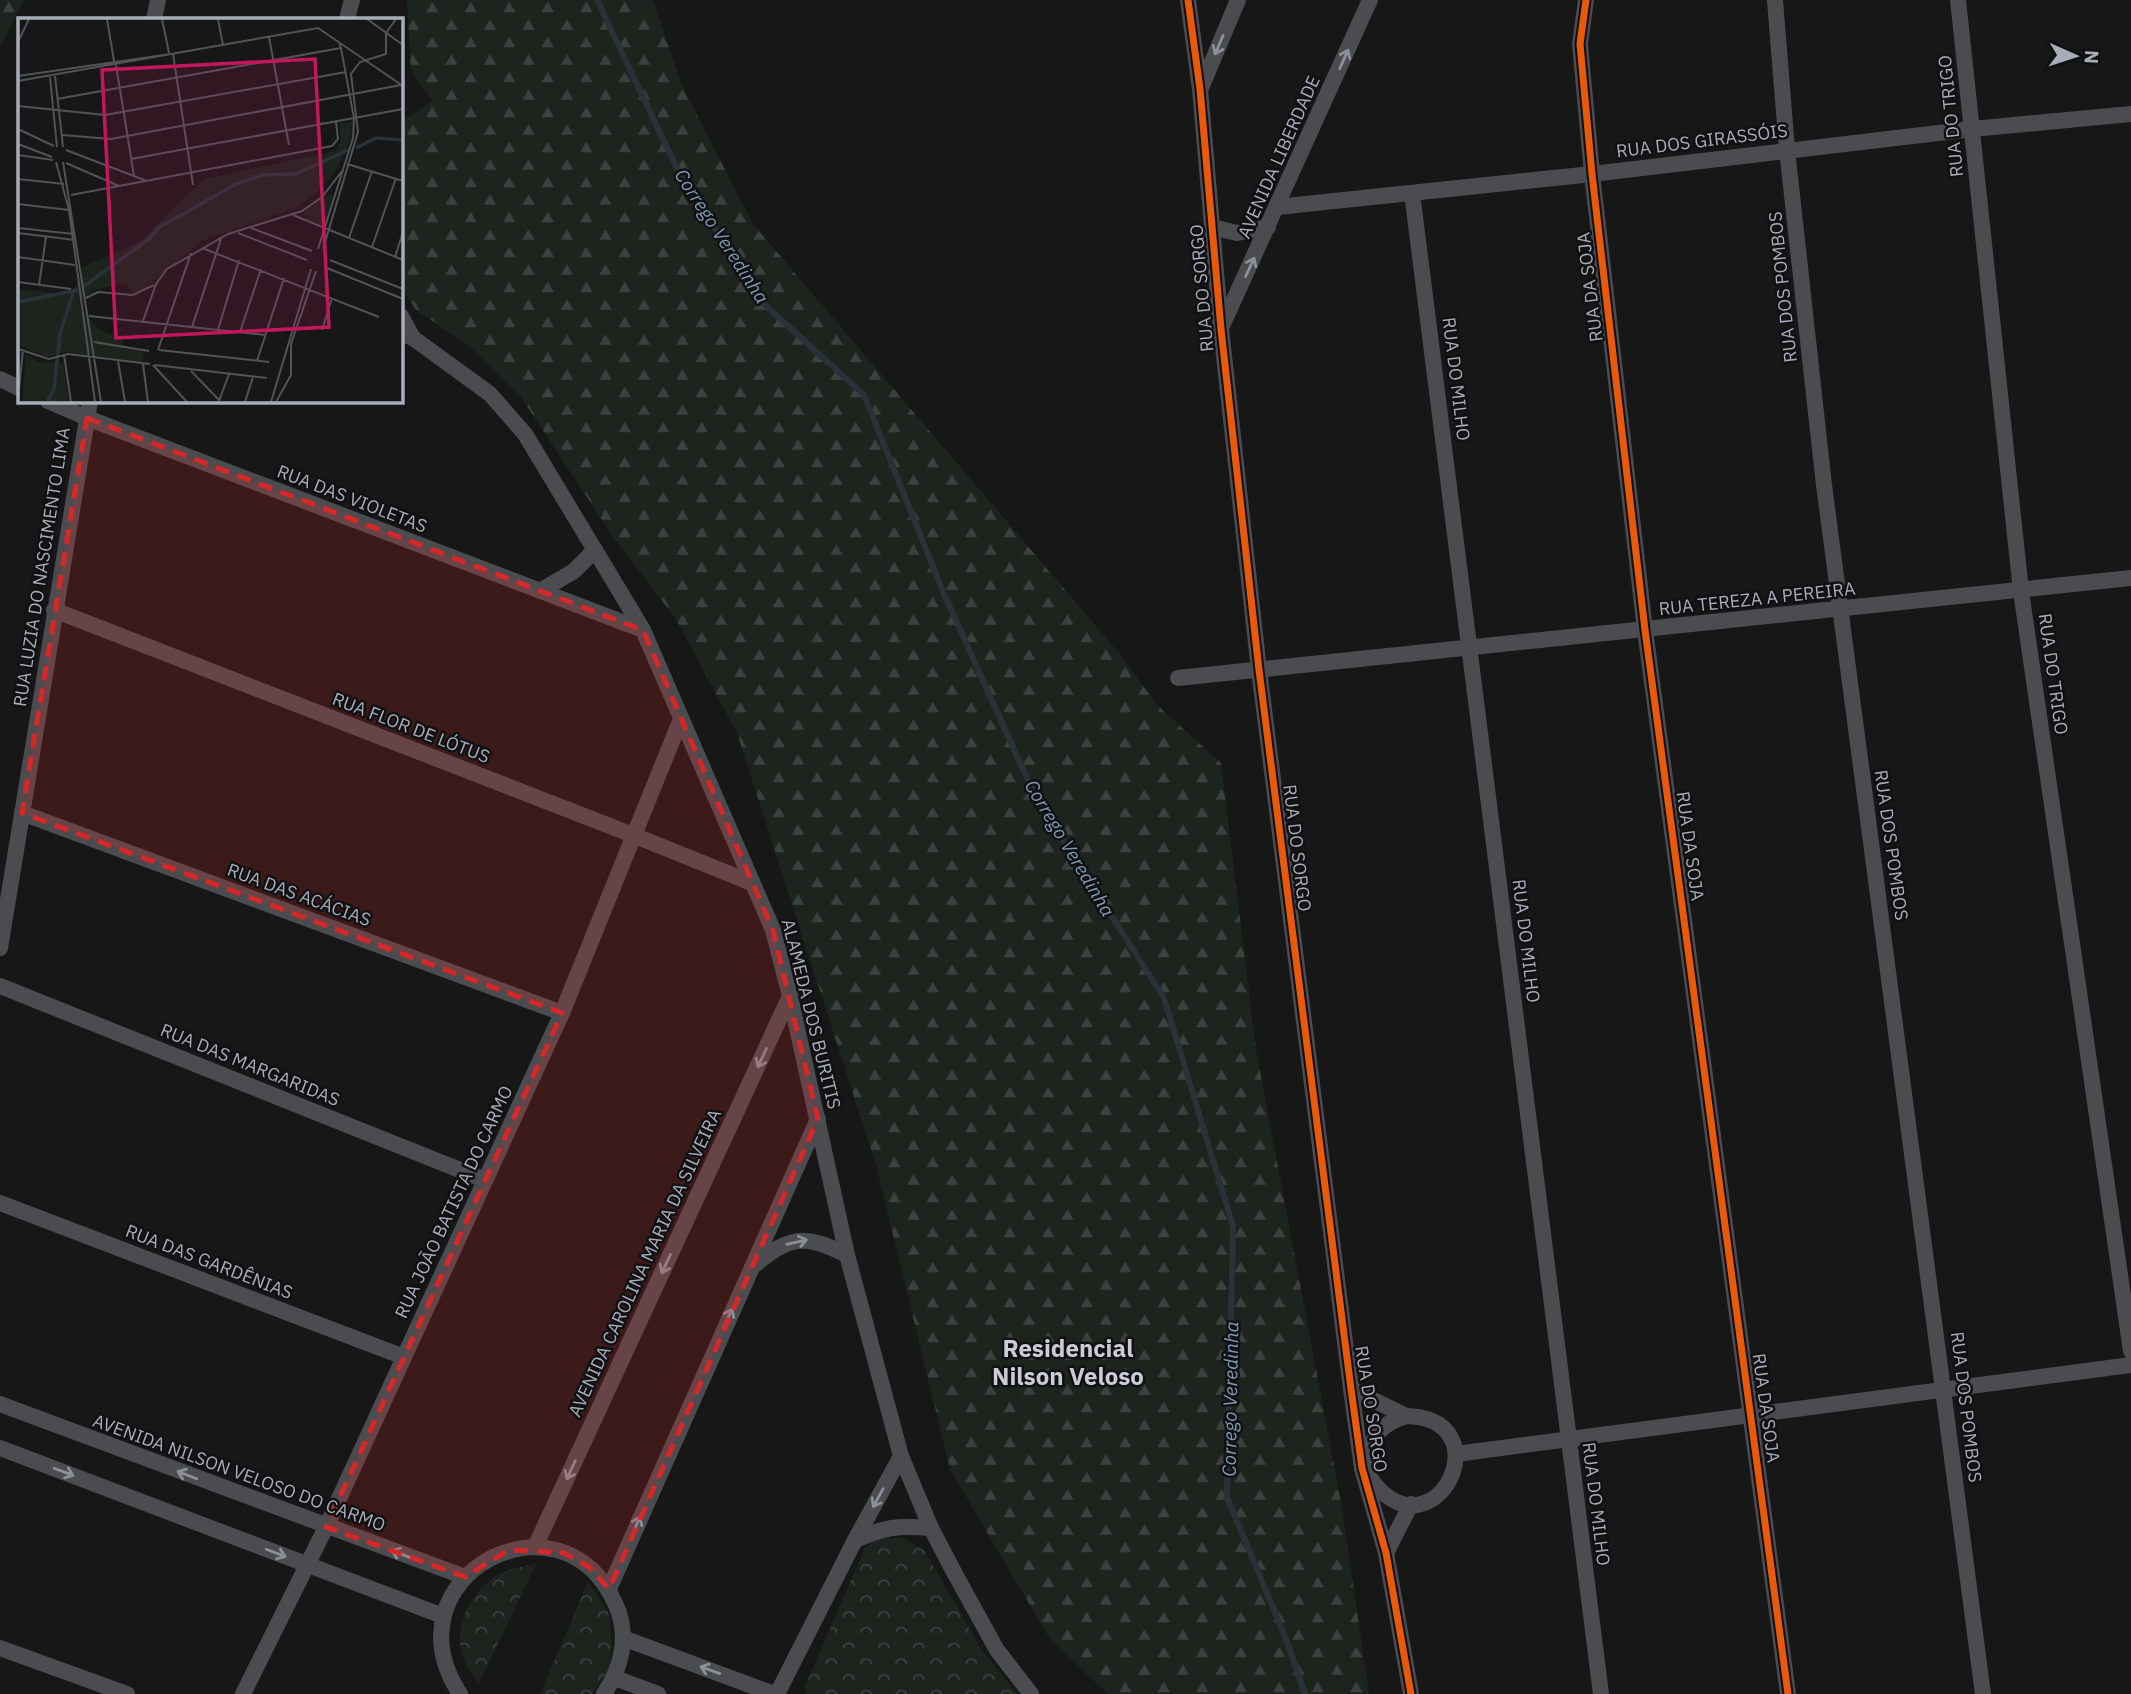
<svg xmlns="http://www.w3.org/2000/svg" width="2131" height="1694" viewBox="0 0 2131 1694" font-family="'IBM Plex Sans',sans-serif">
	<defs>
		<pattern id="forest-firs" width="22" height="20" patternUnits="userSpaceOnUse" patternTransform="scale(1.75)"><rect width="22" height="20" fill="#1d241e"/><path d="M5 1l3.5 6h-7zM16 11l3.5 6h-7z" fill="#3b413d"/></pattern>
		<pattern id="park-crowns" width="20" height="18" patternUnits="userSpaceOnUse" patternTransform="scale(1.75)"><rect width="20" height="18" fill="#1d241e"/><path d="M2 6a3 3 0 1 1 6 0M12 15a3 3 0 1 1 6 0" fill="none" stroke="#3b413d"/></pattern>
	</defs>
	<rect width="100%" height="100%" fill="#171717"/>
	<g fill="url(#forest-firs)">
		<polygon points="0,0 24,0 0,47"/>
		<polygon points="407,0 653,0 682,86 753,224 1119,653 1157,705 1221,763 1256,1050 1342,1508 1369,1694 1108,1694 1050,1639 950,1469 876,1165 737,733 676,619 614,538 521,397 467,344 416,310 401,287 401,122 433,101 411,71"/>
	</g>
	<g fill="url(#park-crowns)">
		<polygon points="884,1538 903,1538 925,1551 980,1647 1017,1694 806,1694 805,1686 865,1548 873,1542"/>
		<path d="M536 1564 479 1683C470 1672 462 1659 460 1644 457 1613 480 1581 508 1570 517 1567 527 1566 536 1564Z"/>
		<polygon points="588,1582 608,1612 612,1643 610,1668 592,1694 540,1694"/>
	</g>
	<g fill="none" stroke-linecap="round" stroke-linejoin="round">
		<polyline stroke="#2a3239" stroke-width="6" points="597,0 682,179 766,306 864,395 944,594 1036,798 1164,998 1233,1226 1227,1497 1286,1639 1305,1694"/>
		<g stroke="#4b4c50" stroke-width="16">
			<polyline points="1188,0 1200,89 1221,329 1259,670 1351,1389 1362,1468 1386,1553 1411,1694"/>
			<polyline points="1586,0 1580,44 1592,174 1645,630 1788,1694"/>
			<polyline points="1775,0 1787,150 1824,485 1983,1694"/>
			<polyline points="1958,0 2021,591 2131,1351"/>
			<polyline points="154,19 158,0"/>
			<polyline points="347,19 352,0"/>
			<polyline points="1201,88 1238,0"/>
			<polyline points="1412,193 1601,1694"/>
			<polyline points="1277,207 1592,174 1972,129 2131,114"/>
			<polyline points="1212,227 1237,233 1268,227"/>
			<polyline points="401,316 413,338"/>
			<polyline points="1222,326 1370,0"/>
			<polyline points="401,333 413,338 490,394 525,434 643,630 773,930 790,996 847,1255 901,1456 931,1528 955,1574 997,1650 1031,1694"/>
			<polyline points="0,379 19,388"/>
			<polyline points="48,401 87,418 643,630"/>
			<polyline points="540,591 574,571 595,550"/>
			<polyline points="54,610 633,835 752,883"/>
			<polyline points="1178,678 2131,578"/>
			<polyline points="22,813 562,1013"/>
			<polyline points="0,948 90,401"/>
			<polyline points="0,986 485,1180"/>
			<polyline points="0,1203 404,1357"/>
			<path d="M752 1267C790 1236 803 1233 847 1255"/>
			<polyline points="1351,1389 1406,1416"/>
			<polyline points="0,1404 465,1577"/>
			<path d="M1406 1416C1499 1418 1443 1544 1383 1493 1375 1486 1369 1476 1362 1468 1373 1441 1375 1425 1406 1416Z"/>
			<polyline points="0,1448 443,1616"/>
			<polyline points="1456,1454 2131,1365"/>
			<path d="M855 1540C886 1527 897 1525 931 1528"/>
			<polyline points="535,1547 790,996"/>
			<polyline points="1386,1553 1411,1504"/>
			<polyline points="609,1589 818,1119"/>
			<polyline points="623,1638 774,1694"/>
			<polyline points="0,1648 127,1694"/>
			<polyline points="615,1678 658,1694"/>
			<polyline points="243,1694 326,1527 562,1013 681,719"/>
			<path d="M460 1694C384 1577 560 1483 615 1603 630 1634 622 1667 604 1694"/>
			<polyline points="777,1694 855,1540 901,1456"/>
		</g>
		<defs>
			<g id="cycleway">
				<polyline points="1188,0 1200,89 1221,329 1259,670 1351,1389 1362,1468 1386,1553 1411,1694"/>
				<polyline points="1586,0 1580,44 1592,174 1645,630 1788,1694"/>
			</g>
		</defs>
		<use href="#cycleway" stroke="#111113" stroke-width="11"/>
		<use href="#cycleway" stroke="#e8590c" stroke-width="7"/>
	</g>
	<defs><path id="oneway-shaft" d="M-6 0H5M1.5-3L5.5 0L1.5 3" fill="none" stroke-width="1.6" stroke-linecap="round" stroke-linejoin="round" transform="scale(1.75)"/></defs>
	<g stroke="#8c9099">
		<use href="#oneway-shaft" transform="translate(1219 45) rotate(113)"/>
		<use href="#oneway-shaft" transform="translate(1344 59) rotate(-66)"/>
		<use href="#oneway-shaft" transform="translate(1250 267) rotate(-65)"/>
		<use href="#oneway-shaft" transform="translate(762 1058) rotate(115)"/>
		<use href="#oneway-shaft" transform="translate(797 1242) rotate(-13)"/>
		<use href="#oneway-shaft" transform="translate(666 1264) rotate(115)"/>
		<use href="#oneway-shaft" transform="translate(728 1318) rotate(-66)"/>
		<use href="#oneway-shaft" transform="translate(571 1470) rotate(115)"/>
		<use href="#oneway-shaft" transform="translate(64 1472) rotate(21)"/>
		<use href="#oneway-shaft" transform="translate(187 1475) rotate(-159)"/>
		<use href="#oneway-shaft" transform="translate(878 1498) rotate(119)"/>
		<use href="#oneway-shaft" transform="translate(636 1526) rotate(-66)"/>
		<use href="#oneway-shaft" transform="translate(276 1553) rotate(21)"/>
		<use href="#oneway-shaft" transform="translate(401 1554) rotate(-160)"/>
		<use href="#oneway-shaft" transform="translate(710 1670) rotate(-160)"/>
	</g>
	<path fill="#d62828" fill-opacity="0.2" stroke="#d62828" stroke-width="5" stroke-dasharray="14 9" stroke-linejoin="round" d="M87 418 643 630 773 930 818 1119 609 1589 589 1567 564 1553 509 1550 465 1577 326 1527 562 1013 22 813Z"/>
	<g text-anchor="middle" stroke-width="5" stroke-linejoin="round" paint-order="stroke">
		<g font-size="18" fill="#a8adb8" stroke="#111113">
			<text transform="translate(1951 116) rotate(-96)" y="6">RUA DO TRIGO</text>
			<text transform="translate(1702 141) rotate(-7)" y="6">RUA DOS GIRASSÓIS</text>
			<text transform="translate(1279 157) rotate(-66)" y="6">AVENIDA LIBERDADE</text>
			<text transform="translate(1590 287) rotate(-97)" y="6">RUA DA SOJA</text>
			<text transform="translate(1783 287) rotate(-96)" y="6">RUA DOS POMBOS</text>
			<text transform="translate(1202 288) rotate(-95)" y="6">RUA DO SORGO</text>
			<text transform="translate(1456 379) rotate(83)" y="6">RUA DO MILHO</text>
			<text transform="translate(352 499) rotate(21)" y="6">RUA DAS VIOLETAS</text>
			<text transform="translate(42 567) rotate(-81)" y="6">RUA LUZIA DO NASCIMENTO LIMA</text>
			<text transform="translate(1757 599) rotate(-6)" y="6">RUA TEREZA A PEREIRA</text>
			<text transform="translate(2053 674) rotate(82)" y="6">RUA DO TRIGO</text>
			<text transform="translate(411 728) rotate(21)" y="6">RUA FLOR DE LÓTUS</text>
			<text transform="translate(1891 845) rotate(82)" y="6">RUA DOS POMBOS</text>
			<text transform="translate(1690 846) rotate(82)" y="6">RUA DA SOJA</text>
			<text transform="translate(1297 848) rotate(83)" y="6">RUA DO SORGO</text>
			<text transform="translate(299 895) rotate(20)" y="6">RUA DAS ACÁCIAS</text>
			<text transform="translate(1526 941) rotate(83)" y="6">RUA DO MILHO</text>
			<text transform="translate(811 1014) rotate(76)" y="6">ALAMEDA DOS BURITIS</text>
			<text transform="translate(250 1065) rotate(22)" y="6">RUA DAS MARGARIDAS</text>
			<text transform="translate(454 1202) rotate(-65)" y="6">RUA JOÃO BATISTA DO CARMO</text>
			<text transform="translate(209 1262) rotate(21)" y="6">RUA DAS GARDÊNIAS</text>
			<text transform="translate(645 1263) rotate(-65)" y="6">AVENIDA CAROLINA MARIA DA SILVEIRA</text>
			<text transform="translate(1966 1407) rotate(83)" y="6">RUA DOS POMBOS</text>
			<text transform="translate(1766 1408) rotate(82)" y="6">RUA DA SOJA</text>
			<text transform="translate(1371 1409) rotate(81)" y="6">RUA DO SORGO</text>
			<text transform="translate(239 1473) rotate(20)" y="6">AVENIDA NILSON VELOSO DO CARMO</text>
			<text transform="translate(1596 1504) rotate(83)" y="6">RUA DO MILHO</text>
		</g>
		<g font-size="19" font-style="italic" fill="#7f9bb3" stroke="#111113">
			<text transform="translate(722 236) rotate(57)" y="7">Corrego Veredinha</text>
			<text transform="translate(1070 848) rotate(59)" y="7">Corrego Veredinha</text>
			<text transform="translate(1230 1399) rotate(-89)" y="7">Corrego Veredinha</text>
		</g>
		<g font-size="24" font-weight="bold" fill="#c9ccd4" stroke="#111113">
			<text x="1068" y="1357">Residencial<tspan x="1068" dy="28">Nilson Veloso</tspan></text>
		</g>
	</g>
	<g transform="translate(18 18)">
		<rect width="385" height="385" fill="#171717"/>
		<path d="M334 104 333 120 318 153 297 177 276 191 185 222 125 272 115 275 108 265 76 272 62 282 63 293 84 313 105 320 104 330 126 334 124 344 47 334 31 339 0 327V271L46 276 56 273 65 249 121 224 186 161 318 133 323 123 322 106ZM8 336 20 344 45 345 51 384H4Z" fill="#1d241e"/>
		<path d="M311 175 315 179 306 207 287 201V193Z" fill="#1d241e"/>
		<path fill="none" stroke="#2a3239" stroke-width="3.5" d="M338 130 358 120 385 122M65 269 131 221 142 209 216 167 244 157 278 156 330 132M0 284 60 272M29 384 36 371 42 316 55 275"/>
		<path fill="none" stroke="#515357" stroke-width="2" d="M89 1 96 43M144 1 151 35M200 1 205 27M349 1 385 27M251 19 271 127M0 24 11 1M155 36 175 167M98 47 116 158M0 58 160 35M37 58 45 129M32 59 39 129M0 63 300 10 385 68M39 81 323 30 321 24M0 88 87 97 328 54M0 111 36 128M44 117 93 121 383 67M0 126 34 139M48 132 129 163M0 137 35 142M113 141 385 91M38 144 51 192 77 384M45 144 83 384M48 145 101 168M329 146 385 163M0 161 46 166M53 177 314 128 320 121 318 104M0 186 51 192M275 197 385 242M0 210 56 216M233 210 294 233M0 215 57 222M220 215 289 242M331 220 354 153M354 229 378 160M184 230 361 299M300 231 335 120 336 100 323 30M305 231 340 114 333 56 342 44 368 36V15L378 1M0 239 57 247M377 239 385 214M312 242 385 271M309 250 385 281M0 264 53 271M21 267 28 219M68 280 80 274 115 277 136 267M71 298 248 317M125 303 138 266 149 251 210 216 284 193 304 179 325 152M174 309 203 221M200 312 221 242M304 312 314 280M222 314 243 251M76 324 131 333M0 331 31 341 50 336 132 346M140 332 173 235M141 332 251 344M46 337 53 384M100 343 107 384M239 343 266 260M125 346 130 384M135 347 169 384M137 347 249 360M173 353 201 382M0 381 5 332M201 383 211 356M227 384 235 359M253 384 293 251M258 384 273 357V326L298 253"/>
		<path fill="#c2185b" fill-opacity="0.15" stroke="#c2185b" stroke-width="3.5" d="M297 41 311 309 98 320 84 52Z"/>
		<rect width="385" height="385" fill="none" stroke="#a8adb8" stroke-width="3.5"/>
	</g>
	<g transform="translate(2075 56) rotate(93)" stroke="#111113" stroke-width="5" paint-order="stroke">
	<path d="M0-5L12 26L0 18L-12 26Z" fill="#a8adb8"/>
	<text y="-10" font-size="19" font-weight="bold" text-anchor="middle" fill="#a8adb8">N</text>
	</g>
</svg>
